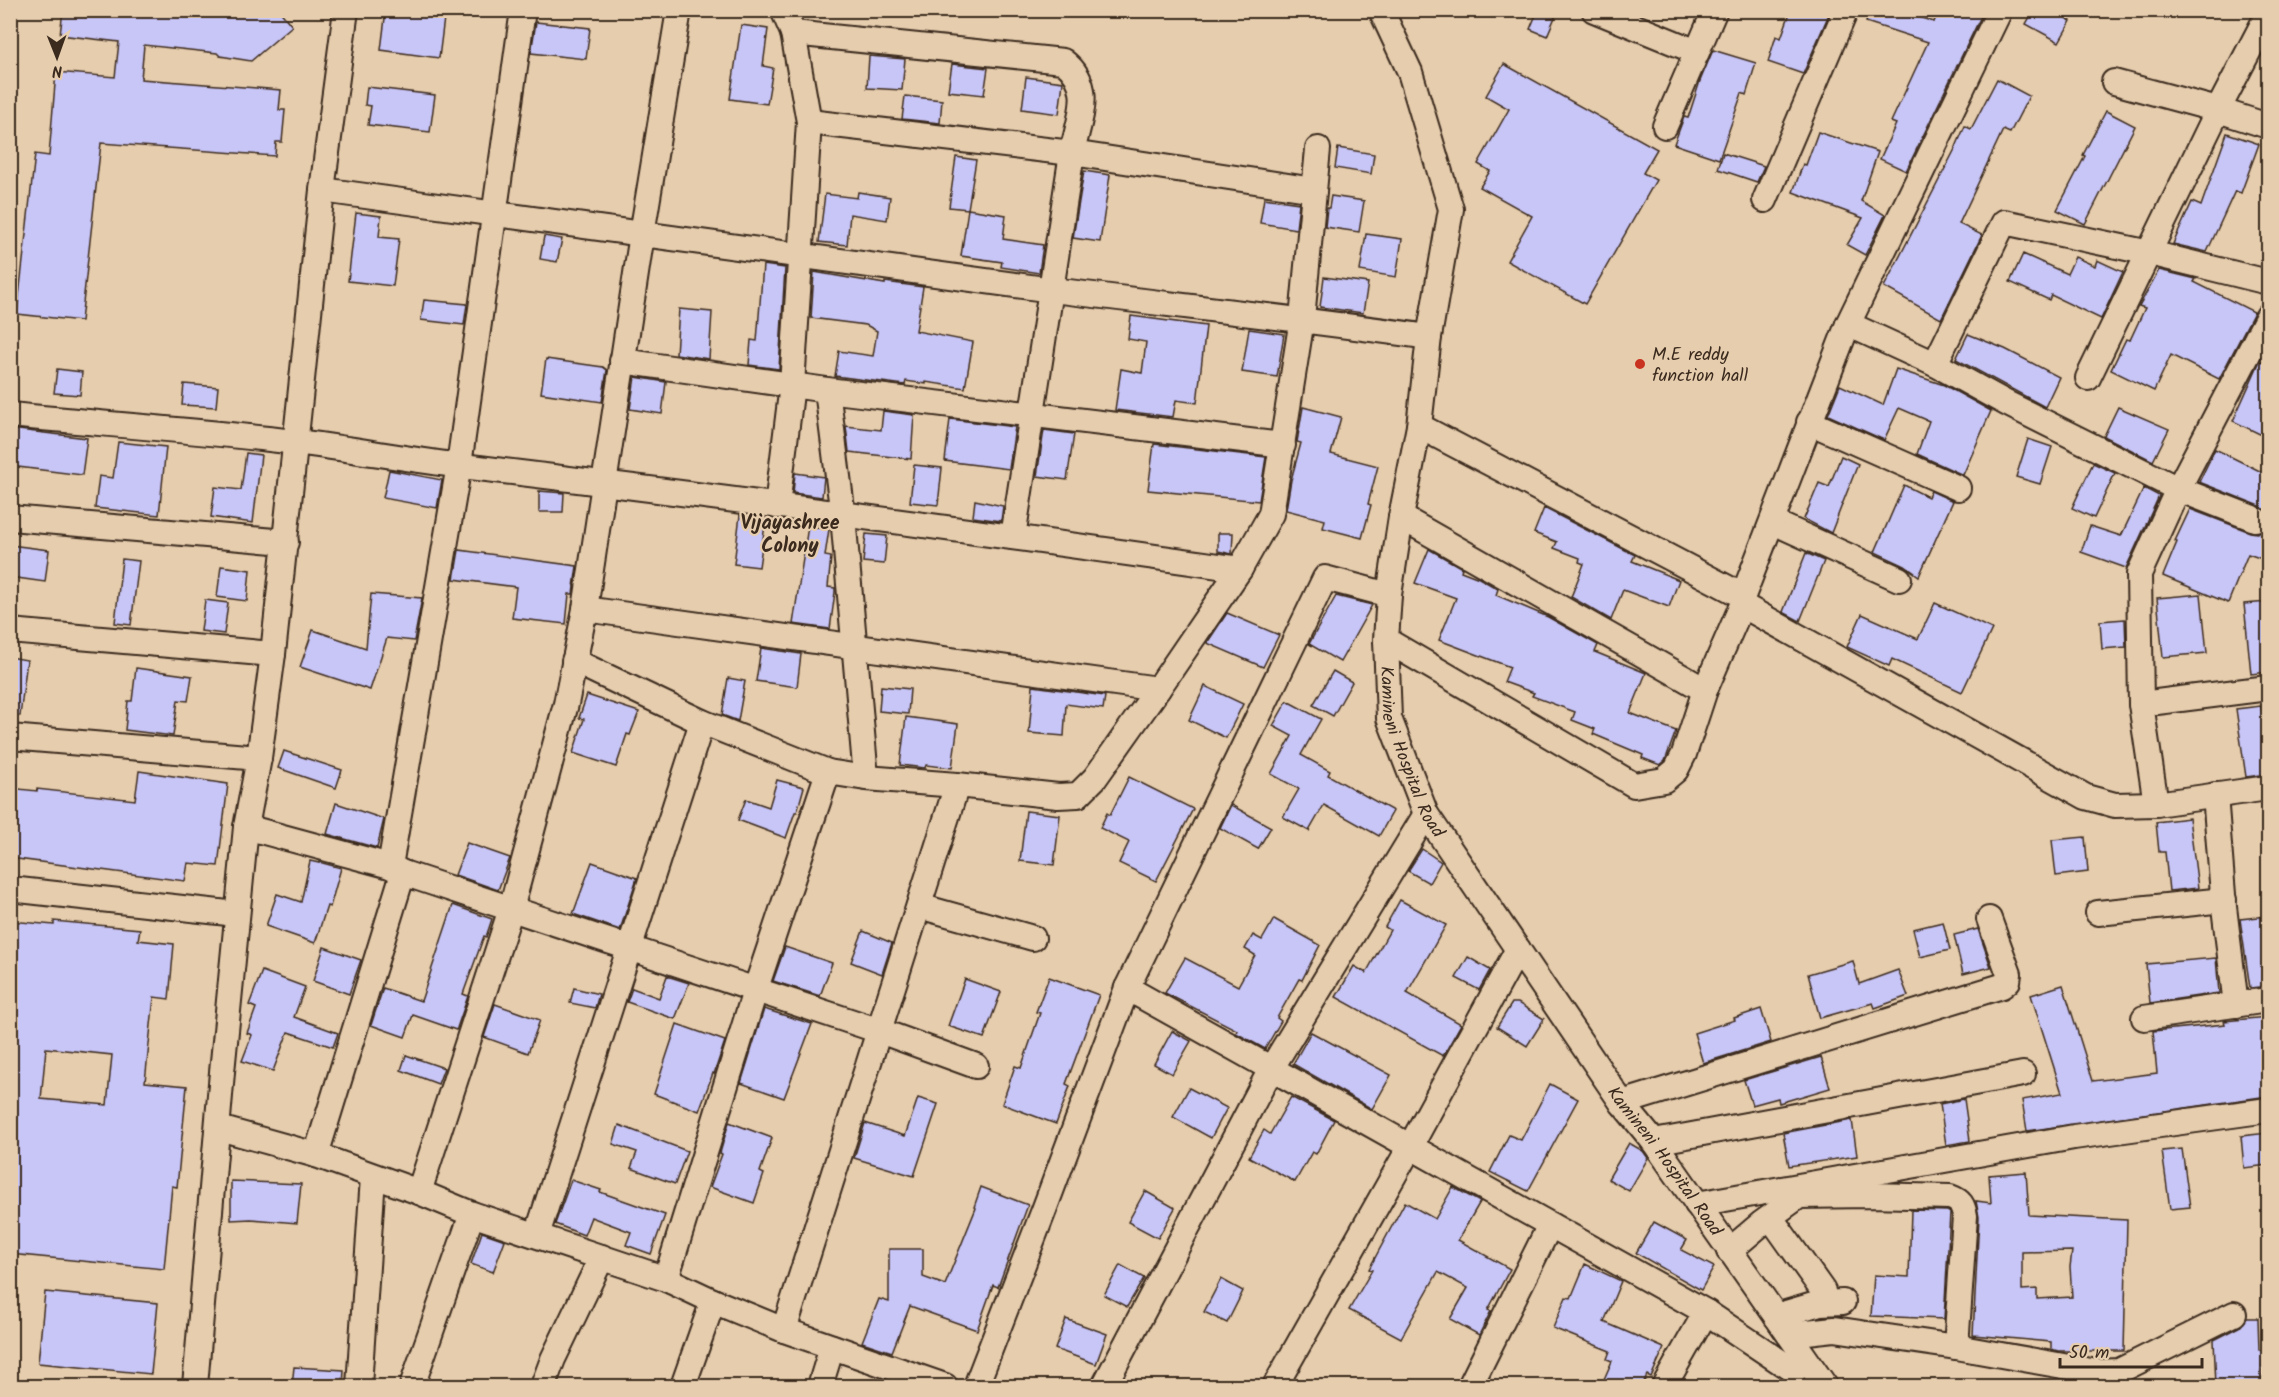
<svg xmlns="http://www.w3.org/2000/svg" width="2279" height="1397" viewBox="0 0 2279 1397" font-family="Kalam,sans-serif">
	<rect width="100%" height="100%" fill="#e6cdae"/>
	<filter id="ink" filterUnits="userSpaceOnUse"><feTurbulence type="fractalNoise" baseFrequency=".0167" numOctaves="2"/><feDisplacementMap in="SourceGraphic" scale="12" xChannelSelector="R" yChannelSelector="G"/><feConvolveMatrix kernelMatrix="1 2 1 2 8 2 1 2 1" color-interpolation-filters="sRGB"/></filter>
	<g filter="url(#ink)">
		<g fill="#c8c5f7" stroke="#3b2a1e" stroke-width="1.5" fill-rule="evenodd">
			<polygon points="63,10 279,10 292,26 251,61 220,56 217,53 144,45 141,79 281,90 279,110 285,110 282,142 276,142 275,156 101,143 81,321 17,314 35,154 49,156 56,72 115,77 119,42 60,35"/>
			<polygon points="386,10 445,10 439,58 381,50"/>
			<polygon points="1538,10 1558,10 1547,36 1530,29"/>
			<polygon points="1791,10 1819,10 1829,14 1803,74 1768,62 1776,36 1781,38"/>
			<polygon points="1870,10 1897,10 1934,22 1939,10 1984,10 1906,171 1880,159 1896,124 1891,122 1928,42 1866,22"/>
			<polygon points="2034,10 2052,10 2071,21 2059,42 2026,24"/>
			<polygon points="536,22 590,28 586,59 531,53"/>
			<polygon points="741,25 768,29 763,66 773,68 767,104 730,99"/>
			<polygon points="1713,50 1756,63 1746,95 1742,93 1719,159 1674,144 1684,117 1688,118 1700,81"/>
			<polygon points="869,56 905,59 902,90 867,88"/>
			<polygon points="952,64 988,68 984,95 948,91"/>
			<polygon points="1504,64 1657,149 1643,173 1656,180 1585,304 1507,261 1532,216 1480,187 1490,171 1478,164 1509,109 1486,96"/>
			<polygon points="1026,77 1063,82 1059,114 1022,109"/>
			<polygon points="1997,79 2029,96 2010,133 2003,130 1959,224 1982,235 1941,319 1884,287 1956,147 1965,126 1971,129"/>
			<polygon points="367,87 435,95 430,132 368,125 371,106 365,105"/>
			<polygon points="905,96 942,100 940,123 902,119"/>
			<polygon points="2106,111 2135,126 2085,224 2057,210 2085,156 2083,155"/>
			<polygon points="1818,132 1878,152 1861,201 1885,215 1865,255 1847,245 1863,218 1793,192 1803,164 1806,165"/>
			<polygon points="2227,133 2259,144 2241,193 2235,191 2207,252 2173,244 2192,202 2201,206"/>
			<polygon points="1338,148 1374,154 1371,174 1335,168"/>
			<polygon points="1723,153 1764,166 1757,182 1718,169"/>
			<polygon points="956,157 976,160 968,209 949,207"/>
			<polygon points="1084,171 1110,175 1100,242 1073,238"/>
			<polygon points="858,192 890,197 887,220 850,214 847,245 819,242 825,194 857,198"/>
			<polygon points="1331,196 1364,201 1359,232 1325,227 1327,208 1329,208"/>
			<polygon points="1264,198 1299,203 1296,229 1260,223"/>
			<polygon points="968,209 1006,215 1003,239 1043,245 1039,273 1001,267 1002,262 961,256"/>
			<polygon points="356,213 381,216 379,237 399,239 393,286 348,281"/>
			<polygon points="1366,234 1402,239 1396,277 1360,271"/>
			<polygon points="544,236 562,239 557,262 540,259"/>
			<polygon points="2023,254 2067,274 2075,257 2095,266 2097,260 2123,272 2101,319 2051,295 2049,300 2010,282"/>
			<polygon points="763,265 785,268 779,369 749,365 751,340 757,341"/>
			<polygon points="2159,270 2196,279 2194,282 2254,312 2219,379 2171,355 2154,391 2111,370 2126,339 2130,340 2145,308 2139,306"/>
			<polygon points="814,272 885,284 885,282 923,287 916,331 973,342 965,388 926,382 926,384 906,381 905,385 835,376 839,351 873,356 877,331 866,325 811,318"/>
			<polygon points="1324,277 1368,283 1363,313 1320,307"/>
			<polygon points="424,300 467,304 464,325 421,320"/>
			<polygon points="679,309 712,312 709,359 676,354"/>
			<polygon points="1131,316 1206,326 1197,403 1176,400 1173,417 1115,410 1121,369 1142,373 1146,342 1128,339"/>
			<polygon points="1249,329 1284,334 1277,377 1242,372"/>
			<polygon points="1968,334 2005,349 2059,377 2045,407 1956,359"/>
			<polygon points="546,359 603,367 607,370 602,402 541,393"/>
			<polygon points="2260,361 2268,365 2268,438 2233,421"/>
			<polygon points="57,369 82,372 80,395 54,393"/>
			<polygon points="1896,369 1944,385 1991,411 1963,475 1917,454 1929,421 1899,408 1884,440 1828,415 1840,385 1883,405"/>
			<polygon points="635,377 666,382 662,414 630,409"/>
			<polygon points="184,384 218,387 216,407 182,405"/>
			<polygon points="1303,407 1341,417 1331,454 1378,466 1368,504 1371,505 1362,538 1323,528 1325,520 1286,510 1291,480 1301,443 1297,442"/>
			<polygon points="2118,407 2169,429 2153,461 2104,436"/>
			<polygon points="883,411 914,415 911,459 849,452 846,426 881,430"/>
			<polygon points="950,419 1015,427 1009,469 945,461"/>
			<polygon points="10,429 87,438 82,475 10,466"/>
			<polygon points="1044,430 1074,434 1067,480 1037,476"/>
			<polygon points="2028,439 2052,447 2040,484 2016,477"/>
			<polygon points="118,442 166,447 159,515 95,508 99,476 113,478"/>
			<polygon points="1154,444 1266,457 1259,501 1148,490"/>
			<polygon points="2215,449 2268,475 2268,515 2260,506 2199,482"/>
			<polygon points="246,453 261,455 253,523 211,517 215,487 241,490"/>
			<polygon points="1841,456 1858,464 1831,533 1804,519 1819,483 1829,487"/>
			<polygon points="2093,463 2115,473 2094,518 2072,508"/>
			<polygon points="914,465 942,468 938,505 910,502"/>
			<polygon points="389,470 442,480 437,508 383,498"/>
			<polygon points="795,473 824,477 822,497 793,493"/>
			<polygon points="1904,485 1928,497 1931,491 1953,501 1919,576 1905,566 1875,552"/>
			<polygon points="2144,488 2159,496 2126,568 2081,552 2090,526 2121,536"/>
			<polygon points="539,491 564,493 563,512 539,512"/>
			<polygon points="975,500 1003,506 1001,521 973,517"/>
			<polygon points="1544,508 1635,555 1632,561 1679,580 1669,607 1623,590 1611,620 1571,597 1584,564 1579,562 1580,558 1554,548 1557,542 1534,533"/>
			<polygon points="2190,509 2250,532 2257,533 2263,530 2268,523 2268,561 2248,554 2228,603 2163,576 2177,542 2175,541"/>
			<polygon points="740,515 766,518 759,567 734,564"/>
			<polygon points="808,526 829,529 825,556 831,557 828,587 835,588 835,592 830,629 793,624"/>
			<polygon points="1218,533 1233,533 1232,554 1218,551"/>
			<polygon points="866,534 887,536 884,564 863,562"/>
			<polygon points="10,545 49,550 45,582 10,577"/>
			<polygon points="1429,549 1462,568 1461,571 1479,578 1498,589 1496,595 1548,617 1598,645 1595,652 1646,673 1630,713 1676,731 1665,761 1660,765 1642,758 1643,755 1593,734 1595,729 1572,720 1575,712 1532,696 1534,693 1504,682 1510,667 1439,640 1456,598 1415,583"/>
			<polygon points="459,550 577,566 573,594 569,594 566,624 512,618 516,587 454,579"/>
			<polygon points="1806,553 1824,561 1800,621 1783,612"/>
			<polygon points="122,559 139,561 131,625 115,623"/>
			<polygon points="221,566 250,570 247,601 217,597"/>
			<polygon points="371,594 422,598 414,641 387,638 370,690 300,667 313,630 366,648"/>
			<polygon points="2201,594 2207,653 2163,657 2157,598"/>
			<polygon points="1336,596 1372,605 1340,662 1309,644"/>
			<polygon points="205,600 228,603 224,634 201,631"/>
			<polygon points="2268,602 2268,672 2251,674 2244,604"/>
			<polygon points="1935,603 1992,629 1962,692 1892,659 1889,666 1847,647 1862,614 1918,639"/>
			<polygon points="1227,613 1279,635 1263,667 1207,643"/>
			<polygon points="2125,619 2126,647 2102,649 2100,621"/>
			<polygon points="761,648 801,654 797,687 756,681"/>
			<polygon points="10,657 27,660 20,716 10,715"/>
			<polygon points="136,668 192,676 188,701 178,700 173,736 125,730 128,701 132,701"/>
			<polygon points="1333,671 1352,682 1333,716 1313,705"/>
			<polygon points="728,678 745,681 738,721 722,715"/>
			<polygon points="881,686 910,689 908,714 879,711"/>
			<polygon points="1033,686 1105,696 1103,709 1066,704 1064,736 1029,733"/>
			<polygon points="1205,686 1243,704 1226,738 1189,720"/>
			<polygon points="587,695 639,712 630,735 627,734 616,767 573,753 584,719 579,718"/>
			<polygon points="1287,701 1321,719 1301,755 1330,771 1328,775 1393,811 1379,836 1324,805 1309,831 1283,817 1299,789 1271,774 1292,736 1273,726"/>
			<polygon points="2261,706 2268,759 2268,774 2246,777 2236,709"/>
			<polygon points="906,717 958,724 952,768 926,765 925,768 900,765"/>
			<polygon points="284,751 342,770 336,788 278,768"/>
			<polygon points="139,771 228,784 218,866 188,863 185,881 10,858 10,788 37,791 37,789 135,800"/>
			<polygon points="1129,777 1193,809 1156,881 1119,863 1129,842 1100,828 1107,813 1110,815"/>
			<polygon points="777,780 804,787 797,812 795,812 786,838 738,820 746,799 769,807"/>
			<polygon points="336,803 384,819 377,848 327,834"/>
			<polygon points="1231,805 1271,827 1258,849 1220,828"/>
			<polygon points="1026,811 1060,815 1054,865 1020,861"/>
			<polygon points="2189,818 2198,888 2169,891 2165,852 2159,852 2156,822"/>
			<polygon points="2085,837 2088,872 2056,876 2052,840"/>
			<polygon points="467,843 510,858 498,890 455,875"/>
			<polygon points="1422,849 1441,862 1429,883 1408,871"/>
			<polygon points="310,861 319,863 319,862 341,868 330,907 327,906 315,943 266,926 277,894 301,902"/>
			<polygon points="592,862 637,878 620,930 573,914"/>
			<polygon points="1400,900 1446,925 1407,993 1461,1024 1443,1056 1336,997 1354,966 1366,973 1390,930 1385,927"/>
			<polygon points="453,905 492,919 486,937 484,936 463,994 468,996 457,1028 456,1030 413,1015 405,1037 371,1025 383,988 421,1001"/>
			<polygon points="2268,916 2268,986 2250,988 2240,919"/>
			<polygon points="1274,919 1320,945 1302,980 1299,979 1277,1018 1281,1021 1265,1049 1236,1033 1237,1030 1165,993 1185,958 1238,986 1255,955 1245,949 1253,935 1262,940"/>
			<path d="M10 921 54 925V921L140 929 138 940 174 944 169 999 154 997 145 1082 187 1086 177 1187 172 1186 164 1269 10 1254ZM46 1048 112 1055 107 1105 41 1099Z"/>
			<polygon points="1943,922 1950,950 1920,957 1913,929"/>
			<polygon points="1978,929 1991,967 1963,974 1954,935"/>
			<polygon points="863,931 892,943 882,974 851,962"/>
			<polygon points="324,947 361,960 349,994 313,981"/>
			<polygon points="785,947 832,963 820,996 773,981"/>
			<polygon points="1468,957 1490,970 1479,990 1456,978"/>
			<polygon points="2216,958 2219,993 2150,1003 2146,964"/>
			<polygon points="1853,961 1859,984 1898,970 1908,996 1875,1008 1873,1003 1820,1018 1808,974"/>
			<polygon points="262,971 305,987 294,1017 338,1033 333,1047 288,1032 273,1071 242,1061 252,1035 247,1033 256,1008 249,1005"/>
			<polygon points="667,976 689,983 675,1019 627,1002 632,988 659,998"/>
			<polygon points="1049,977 1099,995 1066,1084 1070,1086 1056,1124 1002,1104 1015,1066 1021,1068 1040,1013 1036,1012"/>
			<polygon points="965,979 1001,992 984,1038 948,1026"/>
			<polygon points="2063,985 2093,1081 2157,1073 2153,1031 2225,1024 2224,1021 2268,1017 2268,1048 2266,1048 2268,1096 2027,1131 2022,1100 2062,1093 2031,995"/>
			<polygon points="574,988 599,994 595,1008 570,1003"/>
			<polygon points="1512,1003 1518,1003 1544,1019 1527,1046 1497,1027"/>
			<polygon points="495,1004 540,1020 528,1053 484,1037"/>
			<polygon points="764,1009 812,1024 784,1098 741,1083"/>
			<polygon points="1761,1009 1771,1042 1703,1063 1694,1033 1735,1020 1734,1018"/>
			<polygon points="677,1024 725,1041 714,1074 713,1073 699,1111 654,1094"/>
			<polygon points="1172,1031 1191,1041 1172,1074 1154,1064"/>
			<polygon points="1311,1032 1391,1075 1372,1109 1293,1064"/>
			<polygon points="406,1055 444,1068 438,1084 401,1070"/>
			<polygon points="1821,1057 1830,1088 1779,1103 1778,1098 1752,1105 1744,1080"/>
			<polygon points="1550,1084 1578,1099 1528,1191 1490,1172 1509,1135 1521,1140"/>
			<polygon points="1189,1088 1227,1108 1211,1138 1173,1117"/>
			<polygon points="1291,1097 1334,1120 1316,1154 1312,1152 1295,1182 1249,1157 1264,1130 1270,1134"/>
			<polygon points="918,1098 938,1104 914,1176 854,1158 865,1123 905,1136"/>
			<polygon points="1964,1099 1970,1141 1946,1145 1940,1104"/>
			<polygon points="1852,1120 1857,1156 1789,1166 1783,1133"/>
			<polygon points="729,1122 772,1138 760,1172 764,1174 754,1203 710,1187 722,1154 720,1153"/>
			<polygon points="619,1125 687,1151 675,1184 631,1168 637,1152 613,1144"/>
			<polygon points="2268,1133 2268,1165 2244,1168 2241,1136"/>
			<polygon points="1629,1143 1643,1151 1648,1158 1629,1191 1608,1179"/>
			<polygon points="2182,1149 2190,1207 2170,1209 2162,1151"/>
			<path d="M2026 1172 2029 1215 2127 1220 2124 1351H2058L2051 1349V1342L1973 1335 1979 1217 1976 1201 1991 1203 1989 1175ZM2072 1251 2070 1267 2072 1297 2037 1299V1289L2022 1290V1252Z"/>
			<polygon points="571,1180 601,1190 600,1192 665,1215 651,1254 626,1245 631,1232 591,1217 584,1235 555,1224"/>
			<polygon points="231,1181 301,1184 297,1223 251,1219 231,1220"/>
			<polygon points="981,1187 1028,1205 998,1287 993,1285 977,1330 910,1306 892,1352 862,1342 879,1299 889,1302 889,1249 923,1249 923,1277 945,1285 976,1208 974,1207"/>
			<polygon points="1453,1187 1480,1202 1458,1240 1510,1269 1488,1310 1491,1311 1479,1335 1450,1319 1468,1288 1438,1272 1401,1338 1349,1310 1372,1270 1369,1269 1405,1202 1435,1219"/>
			<polygon points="1145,1191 1175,1208 1158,1238 1128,1222"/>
			<polygon points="1911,1210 1947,1211 1950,1213 1944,1319 1871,1316 1874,1275 1909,1277"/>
			<polygon points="1654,1222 1687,1240 1681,1250 1714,1267 1701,1290 1636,1253"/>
			<polygon points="482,1232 505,1240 493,1272 471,1264"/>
			<polygon points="1585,1264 1621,1281 1604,1322 1664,1348 1651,1377 1647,1375 1642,1386 1601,1386 1612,1361 1607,1359 1610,1351 1553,1328 1566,1297 1571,1298"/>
			<polygon points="1120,1265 1144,1278 1127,1307 1104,1295"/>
			<polygon points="1221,1279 1243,1291 1227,1323 1204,1312"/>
			<polygon points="45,1292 158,1303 151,1374 38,1363"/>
			<polygon points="2247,1318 2258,1318 2259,1350 2263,1350 2262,1386 2216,1386 2214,1340 2240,1327"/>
			<polygon points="1066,1319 1107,1334 1096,1364 1055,1349"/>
			<polygon points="294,1367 344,1370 343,1386 292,1386"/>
		</g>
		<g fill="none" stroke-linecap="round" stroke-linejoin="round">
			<defs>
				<g id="minor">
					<path id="s1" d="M1381 10 1410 72 1451 209 1429 337 1419 426 1401 517 1389 595 1386 640 1389 718 1426 814 1622 1103 1654 1142 1825 1386"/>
					<polyline points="1594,10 1697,52"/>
					<path d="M793 33 1063 61C1096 86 1079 118 1072 153L1013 537"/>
					<polyline points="2114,82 2218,110 2268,126"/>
					<polyline points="809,122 1072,153 1314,190"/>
					<polyline points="1665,126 1715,10"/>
					<path d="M322 190C563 223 804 257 1045 289 1173 305 1301 319 1429 337"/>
					<polyline points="1765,200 1846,10"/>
					<polyline points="1848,324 1935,364 2006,403 2178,489 2268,316"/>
					<polyline points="622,361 827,390 1283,445"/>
					<polyline points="1935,364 2004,222 2150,253 2268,282"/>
					<polyline points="2088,378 2218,110 2268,14"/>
					<polyline points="827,390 843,516 866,778"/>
					<path d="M10 415C105 424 201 431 296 442 351 449 407 459 462 466 722 497 981 532 1240 569"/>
					<polyline points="1809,422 1958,488"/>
					<polyline points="1419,426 1743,596"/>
					<polyline points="777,506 792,385 809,122 793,33 783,10"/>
					<polyline points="1401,517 1705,690"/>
					<polyline points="10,518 286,542"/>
					<polyline points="1773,522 1899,579"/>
					<polyline points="1742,605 2086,797 2115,805 2156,804 2268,788"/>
					<polyline points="585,609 1158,689"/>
					<polyline points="10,631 273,654"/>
					<polyline points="1386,640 1634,785 1664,780 1676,770 1684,754 1705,690 1742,605 1743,596 1848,324 2000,10"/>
					<polyline points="574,661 702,722 828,772 866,778 957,785 1058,796 1078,795 1095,778 1158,689 1240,569 1271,514 1302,319 1318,149"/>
					<polyline points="2141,704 2139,574 2178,489 2255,519"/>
					<polyline points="10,737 259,758"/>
					<polyline points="2215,795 2224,907 2236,1005"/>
					<polyline points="2156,804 2141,704 2268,688"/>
					<polyline points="246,827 390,866 403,873 880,1031 976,1066"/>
					<polyline points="390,866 459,465 523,10"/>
					<polyline points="10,889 237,914"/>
					<polyline points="919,906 1033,938"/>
					<polyline points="2098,913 2224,900"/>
					<polyline points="1127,988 1325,578 1389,595"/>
					<polyline points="2144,1018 2268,1000"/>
					<polyline points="1622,1103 2002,986 2008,981 2009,974 1989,919"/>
					<polyline points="219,1128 316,1155 419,1192 472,1214 666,1279 713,1301 784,1330 945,1386"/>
					<polyline points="1654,1142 2023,1074"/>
					<polyline points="316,1155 403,873"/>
					<polyline points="419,1192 511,909 566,704 585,609 642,234 679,10"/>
					<polyline points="1697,1204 2074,1137 2268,1110"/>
					<polyline points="1771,1218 1823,1291"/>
					<polyline points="537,1235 702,722"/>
					<path d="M1729 1251 1762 1223 1799 1196 1869 1195 1950 1197C1961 1201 1963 1205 1965 1216L1956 1347"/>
					<polyline points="666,1279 755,991 828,772"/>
					<polyline points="1776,1316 1820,1303 1843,1302"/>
					<polyline points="784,1330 957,785"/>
					<polyline points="1789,1334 1834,1329 1956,1347 2097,1372 2119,1371 2234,1314"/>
					<polyline points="195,1386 222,1072 246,827 259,758 273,654 322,190 346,10"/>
					<polyline points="359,1386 373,1177"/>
					<polyline points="412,1386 472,1214"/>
					<polyline points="543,1386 553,1359 602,1257"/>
					<polyline points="683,1386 713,1301"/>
					<polyline points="820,1386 832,1347"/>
					<polyline points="976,1386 1044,1210 1127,988 1706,1312 1794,1371"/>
					<polyline points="1104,1386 1271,1069 1426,814"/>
					<polyline points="1275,1386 1410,1147 1518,949"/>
					<polyline points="1470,1386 1550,1225"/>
					<polyline points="1664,1386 1706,1312"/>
				</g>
			</defs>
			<use href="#minor" stroke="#3b2a1e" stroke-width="28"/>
			<use href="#minor" stroke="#e6cdae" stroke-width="24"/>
		</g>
	</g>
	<circle fill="#c8321e" stroke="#e6cdae" stroke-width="2" cx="1640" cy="364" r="6"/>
	<g text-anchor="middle" stroke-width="4.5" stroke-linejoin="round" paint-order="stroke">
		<g font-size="18" fill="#3b2a1e" stroke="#e6cdae" text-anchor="start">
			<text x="1652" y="360">M.E reddy<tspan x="1652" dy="21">function hall</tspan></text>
		</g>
		<g font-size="18" fill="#3b2a1e" stroke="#e6cdae">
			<text dy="6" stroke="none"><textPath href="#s1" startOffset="764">Kamineni Hospital Road</textPath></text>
			<text dy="6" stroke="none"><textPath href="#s1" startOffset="1250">Kamineni Hospital Road</textPath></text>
		</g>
		<g font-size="20" font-weight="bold" fill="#3b2a1e" stroke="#e6cdae">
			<text x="790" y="529">Vijayashree<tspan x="790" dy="23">Colony</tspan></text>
		</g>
	</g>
	<rect width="2279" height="1397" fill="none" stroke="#e6cdae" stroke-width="36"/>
	<rect x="18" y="18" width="2243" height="1361" fill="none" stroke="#3b2a1e" stroke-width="2" filter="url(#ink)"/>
	<g transform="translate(57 57) rotate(179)" stroke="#e6cdae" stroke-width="4.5" paint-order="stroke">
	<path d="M0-4.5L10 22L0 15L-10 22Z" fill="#3b2a1e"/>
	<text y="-9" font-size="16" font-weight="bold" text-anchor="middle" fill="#3b2a1e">N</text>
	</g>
	<path d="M2060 1358v9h142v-9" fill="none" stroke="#3b2a1e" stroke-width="3"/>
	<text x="2069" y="1358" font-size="18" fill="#3b2a1e" stroke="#e6cdae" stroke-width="4.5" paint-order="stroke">50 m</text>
</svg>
